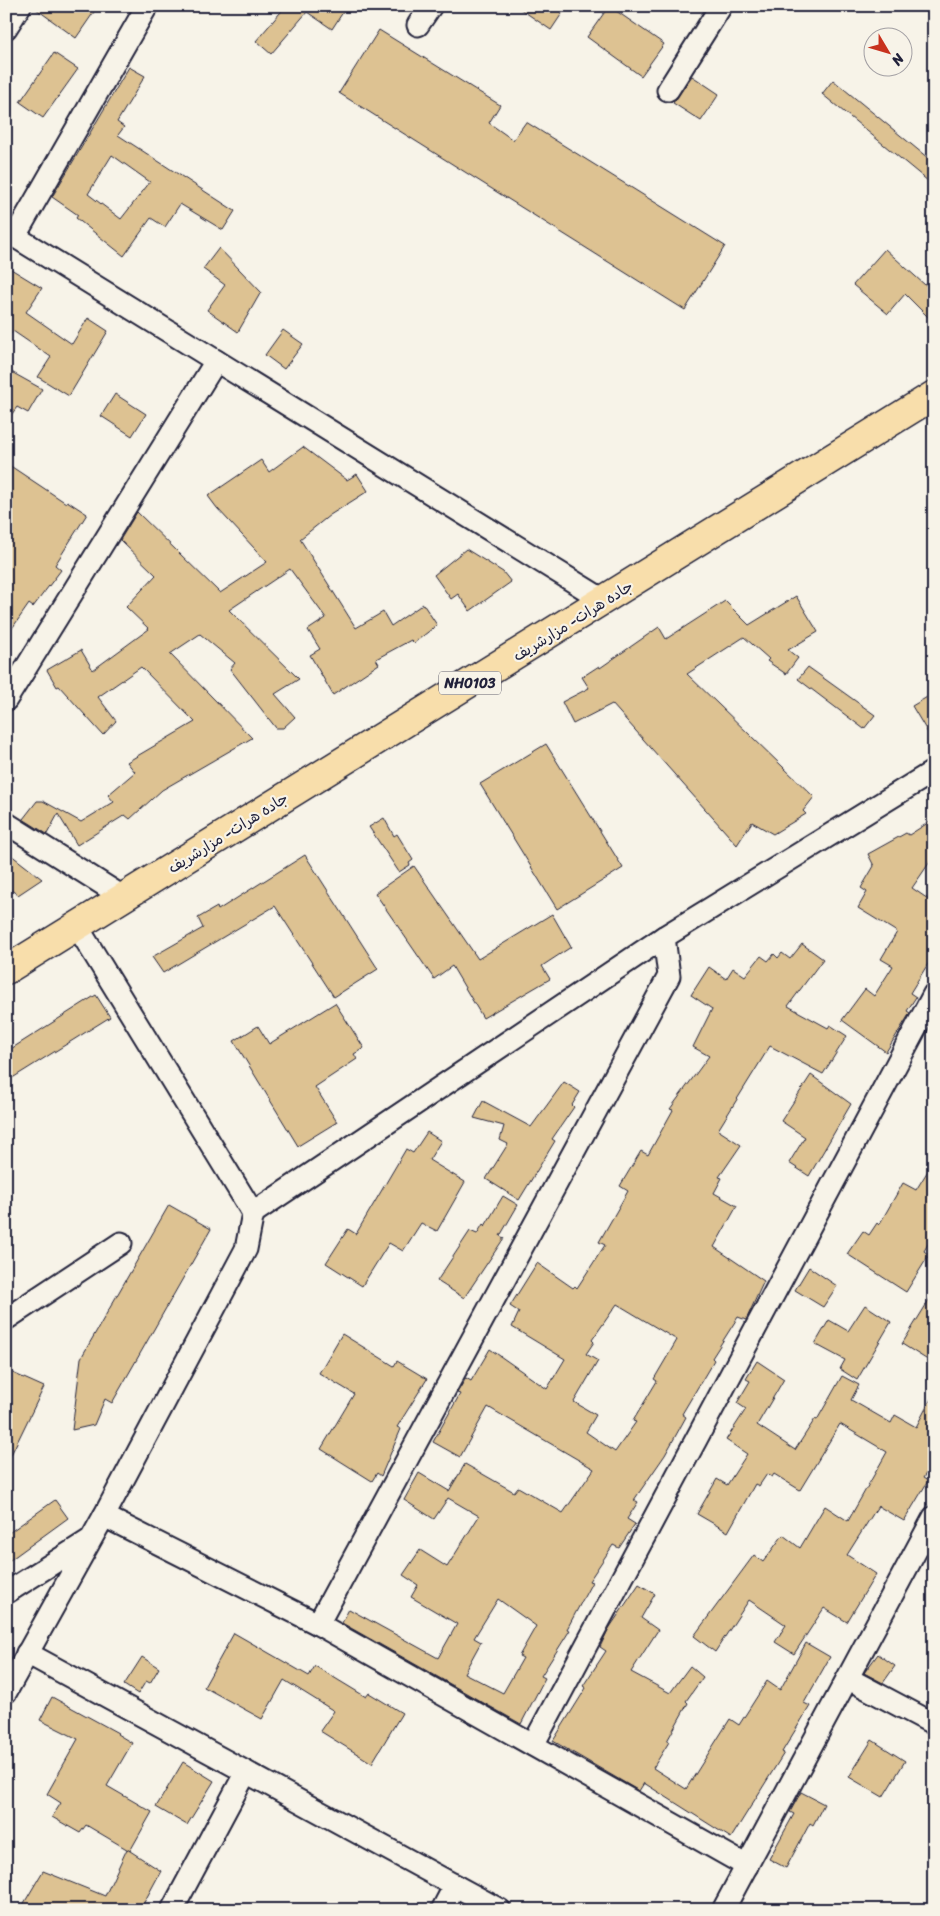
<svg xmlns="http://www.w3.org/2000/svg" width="940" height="1916" viewBox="0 0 940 1916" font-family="Sriracha,'Playpen Sans Arabic',sans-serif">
	<rect width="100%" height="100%" fill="#f7f3e8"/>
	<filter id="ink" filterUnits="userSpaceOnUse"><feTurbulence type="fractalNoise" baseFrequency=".02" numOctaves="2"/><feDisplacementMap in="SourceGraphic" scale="10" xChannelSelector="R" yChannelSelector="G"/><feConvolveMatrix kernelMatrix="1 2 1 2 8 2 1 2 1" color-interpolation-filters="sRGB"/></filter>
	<g filter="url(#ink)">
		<g fill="#ddc292" stroke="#22223b" fill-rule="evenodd">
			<polygon points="32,6 98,6 76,38"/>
			<polygon points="286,6 347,6 332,29 307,12 271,54 256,41"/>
			<polygon points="516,6 567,6 551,30"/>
			<polygon points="609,6 664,44 641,76 587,37"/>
			<polygon points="379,30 500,105 489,123 513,140 526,122 725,246 685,310 339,93"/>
			<polygon points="54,53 78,69 43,118 20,102"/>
			<path d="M129 67 145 76 117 122 124 127 118 135 235 211 223 230 180 204 165 227 151 218 124 256 76 218 78 215 52 197ZM112 155 150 182 121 219 88 194Z"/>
			<polygon points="692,76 719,94 701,121 673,103"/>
			<polygon points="833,80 934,163 934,186 822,94"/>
			<polygon points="219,248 261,292 238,332 207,310 225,285 203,269"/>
			<polygon points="885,249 925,285 934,279 934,323 905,294 888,314 853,285"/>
			<polygon points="6,266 42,288 26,312 72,344 88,318 108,331 69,396 38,377 51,357 13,331 6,340"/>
			<polygon points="283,330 303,344 284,369 265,355"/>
			<polygon points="6,369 42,389 28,413 17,407 6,422"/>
			<polygon points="115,394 146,414 132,436 101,416"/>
			<polygon points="303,447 347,480 357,474 368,491 330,515 300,539 356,628 383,612 391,626 423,604 437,625 414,643 411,640 376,659 379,664 333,695 310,655 320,649 308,630 326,618 290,569 229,610 299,679 275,694 295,717 283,728 276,728 230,669 235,663 200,634 170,654 252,738 162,790 130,819 125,815 77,845 58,814 47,834 23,819 37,801 43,801 81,822 114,802 108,795 135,772 127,762 195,722 141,667 98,697 116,721 103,735 59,686 57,687 47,670 81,650 93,670 149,629 126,607 156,575 120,540 137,512 220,593 267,562 217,508 208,496 261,460 269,472"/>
			<polygon points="6,463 66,503 67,501 87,514 55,565 61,570 33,607 29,604 6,637"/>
			<polygon points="466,549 503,572 511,582 470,611 458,594 451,599 434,575"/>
			<polygon points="796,596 818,632 788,650 798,658 786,674 767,661 769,659 744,637 687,674 814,797 803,811 806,814 773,834 752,822 737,845 612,704 573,724 562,702 589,688 582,677 599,666 600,668 659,627 666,639 725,601 749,625"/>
			<polygon points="808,667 875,715 864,729 798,679"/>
			<polygon points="934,693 934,743 912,706"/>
			<polygon points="546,744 623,868 557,909 480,784"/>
			<polygon points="384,818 394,836 397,834 413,860 409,863 410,865 399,872 369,827"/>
			<polygon points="934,819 934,856 912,888 934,903 934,954 910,993 916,997 907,1011 910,1013 886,1052 842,1020 865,989 874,996 893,966 881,959 897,932 858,908 867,892 861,888 874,866 868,854 906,833 909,835"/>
			<polygon points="6,851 42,879 18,895 6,886"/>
			<polygon points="305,855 378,969 334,997 275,906 163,973 152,957 203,928 198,918 217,907 218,910"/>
			<polygon points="414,866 478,959 552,914 571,947 542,966 550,979 483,1018 452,966 434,979 375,893"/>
			<path d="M802 944 823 959 788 1006 828 1028 830 1025 847 1036 823 1074 770 1046 718 1130 741 1145 719 1177 722 1178 714 1193 737 1206 714 1247 764 1281 746 1320 738 1317 712 1358 714 1360 682 1414 686 1417 665 1455 634 1500 638 1502 627 1519 635 1524 619 1548 613 1545 589 1581 592 1582 567 1629 570 1630 541 1676 545 1678 521 1724 342 1623 349 1609 438 1658 457 1624 411 1597 418 1585 403 1575 420 1550 447 1567 479 1516 448 1498 434 1519 404 1500 419 1473 449 1491 465 1464 514 1492 518 1487 563 1513 594 1469 488 1407 460 1457 433 1442 460 1394 457 1393 466 1378 471 1381 490 1349 547 1389 565 1359 512 1327 519 1312 510 1306 537 1263 573 1288 575 1286 577 1288 605 1245 599 1242 628 1191 620 1186 641 1151 648 1155 673 1110 670 1109 709 1056 693 1047 712 1009 691 995 709 967 726 979 733 968 745 976 761 956 768 961 774 954 778 958 782 953 790 959ZM617 1304 677 1340 654 1379 657 1381 633 1421 636 1422 615 1452 586 1432 596 1415 574 1402 598 1361 586 1354 594 1342 592 1340ZM498 1599 536 1626 519 1656 523 1658 503 1693 464 1673 481 1642 474 1638Z"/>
			<polygon points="96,995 110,1017 6,1082 6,1052"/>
			<polygon points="335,1003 364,1048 354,1054 357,1059 315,1087 337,1122 298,1146 234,1041 258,1026 269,1044"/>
			<polygon points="811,1075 851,1104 809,1176 789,1163 805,1137 781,1121"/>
			<polygon points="564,1082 580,1092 572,1105 574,1107 552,1139 555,1141 519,1200 486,1179 508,1144 500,1140 504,1126 474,1118 483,1101 531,1127"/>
			<polygon points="427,1132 441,1141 429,1160 465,1182 437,1231 421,1223 403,1251 389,1243 362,1286 326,1263 348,1229 356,1234 406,1149 413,1153"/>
			<polygon points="934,1161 934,1234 924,1251 929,1255 906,1292 847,1254 863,1231 869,1235 877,1223 879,1225 903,1183 916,1190"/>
			<polygon points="503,1196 518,1205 500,1236 504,1238 464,1298 437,1281 470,1231 477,1234 483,1224 485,1226"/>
			<polygon points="169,1205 211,1229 112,1403 105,1399 94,1425 72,1430 81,1358"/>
			<polygon points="809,1267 837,1286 823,1307 795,1290"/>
			<polygon points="934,1292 934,1364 902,1344"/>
			<polygon points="865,1305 891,1322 857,1380 840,1369 845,1360 815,1344 829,1320 848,1331"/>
			<polygon points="342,1334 394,1366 397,1361 427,1379 397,1427 401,1429 381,1476 377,1473 372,1481 321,1449 354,1394 319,1373"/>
			<polygon points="757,1361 784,1379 757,1425 795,1450 815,1419 817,1420 842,1376 859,1385 851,1400 891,1423 895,1415 916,1427 934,1393 934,1461 923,1478 928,1481 904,1521 878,1506 847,1555 876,1574 847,1622 824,1608 794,1654 775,1642 786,1625 749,1600 715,1652 694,1636 754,1555 763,1562 783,1535 800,1548 825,1506 848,1521 887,1452 840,1424 800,1490 774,1474 772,1477 767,1474 759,1486 755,1484 728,1532 697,1514 717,1479 727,1485 747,1454 726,1440 746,1409 737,1403 750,1381 746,1379"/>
			<polygon points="6,1370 44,1387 6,1465"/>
			<polygon points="55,1500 68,1518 6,1563 6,1535"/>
			<polygon points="639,1584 655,1594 641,1618 658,1630 631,1672 670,1693 690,1666 703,1677 686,1701 688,1703 667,1741 669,1742 653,1768 686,1789 730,1719 739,1725 767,1681 780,1690 806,1643 830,1657 804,1703 810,1706 782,1752 784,1753 731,1838 644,1783 639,1791 553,1741 586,1688 583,1686 606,1651 600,1647 608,1630"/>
			<polygon points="234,1633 309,1676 315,1666 366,1697 369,1693 402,1713 372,1763 320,1731 334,1711 284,1680 262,1719 204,1687"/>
			<polygon points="878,1654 895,1666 883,1683 864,1673"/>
			<polygon points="142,1657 159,1668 150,1683 146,1681 138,1694 124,1685"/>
			<polygon points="52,1697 118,1733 117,1734 132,1743 107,1786 152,1812 130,1851 86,1825 80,1833 52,1817 61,1803 47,1794 78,1739 40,1720"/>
			<polygon points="872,1740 905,1761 883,1797 849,1777"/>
			<polygon points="183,1762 214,1781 187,1825 156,1807"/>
			<polygon points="801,1792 824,1804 813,1825 810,1823 786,1868 769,1859 794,1814 790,1812"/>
			<polygon points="127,1849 161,1871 140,1910 20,1910 43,1871 105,1896"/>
		</g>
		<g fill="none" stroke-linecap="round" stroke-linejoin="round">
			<defs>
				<g id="street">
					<polyline points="418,25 431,6"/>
					<polyline points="6,28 20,6"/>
					<polyline points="668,90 721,6"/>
					<polyline points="6,231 605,601"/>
					<polyline points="15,236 147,6"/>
					<polyline points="6,700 216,361"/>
					<polyline points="6,823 123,897"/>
					<polyline points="253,1213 664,937 934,771"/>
					<polyline points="6,1319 121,1243"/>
					<polyline points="104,1516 318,1624 747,1866"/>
					<polyline points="6,1593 88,1541"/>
					<polyline points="318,1624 669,976 664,937"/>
					<polyline points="27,1653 500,1910"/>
					<polyline points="849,1679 934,1724"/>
					<polyline points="6,1692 104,1516 246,1249 253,1213 77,926"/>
					<polyline points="533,1745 934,994"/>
					<polyline points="172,1910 246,1772"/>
					<polyline points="442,1910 455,1885"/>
					<polyline points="723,1910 934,1517"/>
				</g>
				<polyline id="highway" points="6,970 934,395"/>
			</defs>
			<use href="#street" stroke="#22223b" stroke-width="25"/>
			<use href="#highway" stroke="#22223b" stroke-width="31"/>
			<use href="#street" stroke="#f7f3e8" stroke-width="21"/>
			<use href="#highway" stroke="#f8deab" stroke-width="28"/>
		</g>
	</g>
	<g text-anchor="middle" stroke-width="4.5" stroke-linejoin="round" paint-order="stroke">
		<rect fill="#f7f3e8" stroke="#62616f" stroke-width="1" x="439" y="671.5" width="62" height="23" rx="4"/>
		<g font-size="14" font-weight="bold" fill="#22223b">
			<text x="470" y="688">NH0103</text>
		</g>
		<g font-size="15" fill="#22223b" stroke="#f7f3e8">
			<text transform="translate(573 621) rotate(-32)" y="5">جاده هرات- مزارشریف</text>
			<text transform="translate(228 833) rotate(-32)" y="5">جاده هرات- مزارشریف</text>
		</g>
	</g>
	<rect width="940" height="1916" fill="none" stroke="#f7f3e8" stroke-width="25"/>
	<rect x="12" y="12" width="915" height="1891" fill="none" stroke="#22223b" stroke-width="2" filter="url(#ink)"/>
	<g transform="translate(888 52) rotate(128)"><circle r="24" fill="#f7f3e8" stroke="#a29fa3"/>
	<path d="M0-4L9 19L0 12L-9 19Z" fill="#c8321e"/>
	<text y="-8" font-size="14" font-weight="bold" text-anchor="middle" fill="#22223b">N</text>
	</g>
</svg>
